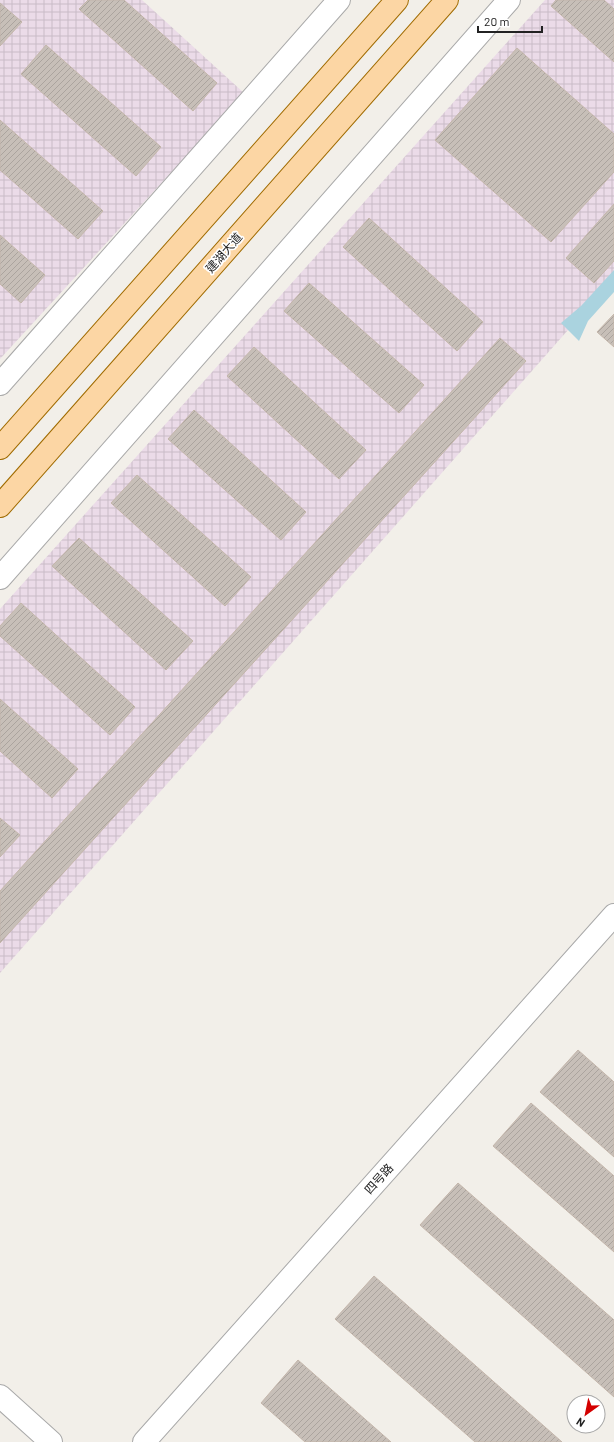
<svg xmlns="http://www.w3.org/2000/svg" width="614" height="1442" viewBox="0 0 614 1442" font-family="Barlow,'Noto Sans SC',sans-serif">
	<defs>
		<pattern id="industrial-grid" width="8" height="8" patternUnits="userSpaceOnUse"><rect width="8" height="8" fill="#ebdbe8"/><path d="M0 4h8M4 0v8" fill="none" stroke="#c9bcc7"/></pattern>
		<pattern id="building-hatch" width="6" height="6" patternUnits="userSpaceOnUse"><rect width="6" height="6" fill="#c7bfb8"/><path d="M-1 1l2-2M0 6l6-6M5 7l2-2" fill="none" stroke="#aba49e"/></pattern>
	</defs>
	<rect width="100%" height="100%" fill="#f2efe9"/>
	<g fill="url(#industrial-grid)">
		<polygon points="0,0 142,0 244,93 0,359"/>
		<polygon points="545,0 614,0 614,278 0,973 0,609"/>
	</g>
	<polygon fill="#aad3df" points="614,270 614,292 588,321 579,341 561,323 581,306"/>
	<g fill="url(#building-hatch)" stroke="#c4b6ab">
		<polygon points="88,0 124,0 217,83 193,111 79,9"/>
		<polygon points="556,0 604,0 614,9 614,62 551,6"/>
		<polygon points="0,3 22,22 0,46"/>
		<polygon points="46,45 161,147 136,176 21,74"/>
		<polygon points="517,48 614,134 614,172 551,242 435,140"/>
		<polygon points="0,120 103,211 78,239 0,170"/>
		<polygon points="614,204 614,261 594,283 566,258"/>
		<polygon points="369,218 483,322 457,351 343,247"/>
		<polygon points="0,235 45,275 21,303 0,284"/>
		<polygon points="309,283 424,385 399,413 284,311"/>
		<polygon points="614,314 614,347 597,332"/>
		<polygon points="500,338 526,361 0,943 0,891"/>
		<polygon points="254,347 366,450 339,479 227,376"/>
		<polygon points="194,410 306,512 281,540 168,439"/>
		<polygon points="137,475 251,577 225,606 111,503"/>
		<polygon points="79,538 193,641 166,670 52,566"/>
		<polygon points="21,603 135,707 110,735 0,636 0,626"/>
		<polygon points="0,699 78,769 52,798 0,751"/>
		<polygon points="0,818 20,835 0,857"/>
		<polygon points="578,1050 614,1082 614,1157 540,1092"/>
		<polygon points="531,1103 614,1176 614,1252 493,1146"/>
		<polygon points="458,1183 614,1320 614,1397 420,1225"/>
		<polygon points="374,1276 562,1442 475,1442 335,1319"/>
		<polygon points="298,1360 391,1442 305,1442 261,1403"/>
	</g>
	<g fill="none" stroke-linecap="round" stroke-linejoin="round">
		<defs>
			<g id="minor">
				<polyline points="0,384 339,0"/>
				<polyline points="0,578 509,0"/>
				<polyline points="0,1396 51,1442"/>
				<polyline points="144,1442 614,915"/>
			</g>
			<g id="primary">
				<polyline points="0,448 397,0"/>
				<polyline points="0,506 447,0"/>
			</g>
		</defs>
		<use href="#minor" stroke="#a9a9a9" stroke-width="24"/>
		<use href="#primary" stroke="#a06b00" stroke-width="24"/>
		<use href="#minor" stroke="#fff" stroke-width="22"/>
		<use href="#primary" stroke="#fcd6a4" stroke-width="22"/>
	</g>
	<g text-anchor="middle" stroke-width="3.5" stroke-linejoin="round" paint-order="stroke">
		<g font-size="12" fill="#222" stroke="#fff">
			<text transform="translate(224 253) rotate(-49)" y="4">建湖大道</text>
			<text transform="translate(379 1179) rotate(-48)" y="4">四号路</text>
		</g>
	</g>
	<g transform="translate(586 1414) rotate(213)"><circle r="19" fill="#ffffff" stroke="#a7a7a7"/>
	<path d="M0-3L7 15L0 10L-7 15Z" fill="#d40000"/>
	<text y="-6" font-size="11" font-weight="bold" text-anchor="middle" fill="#222222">N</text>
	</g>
	<path d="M478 26v6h64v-6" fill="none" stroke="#222222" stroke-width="2"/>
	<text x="484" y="26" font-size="12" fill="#222222" stroke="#ffffff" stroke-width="3" paint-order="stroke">20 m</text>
</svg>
